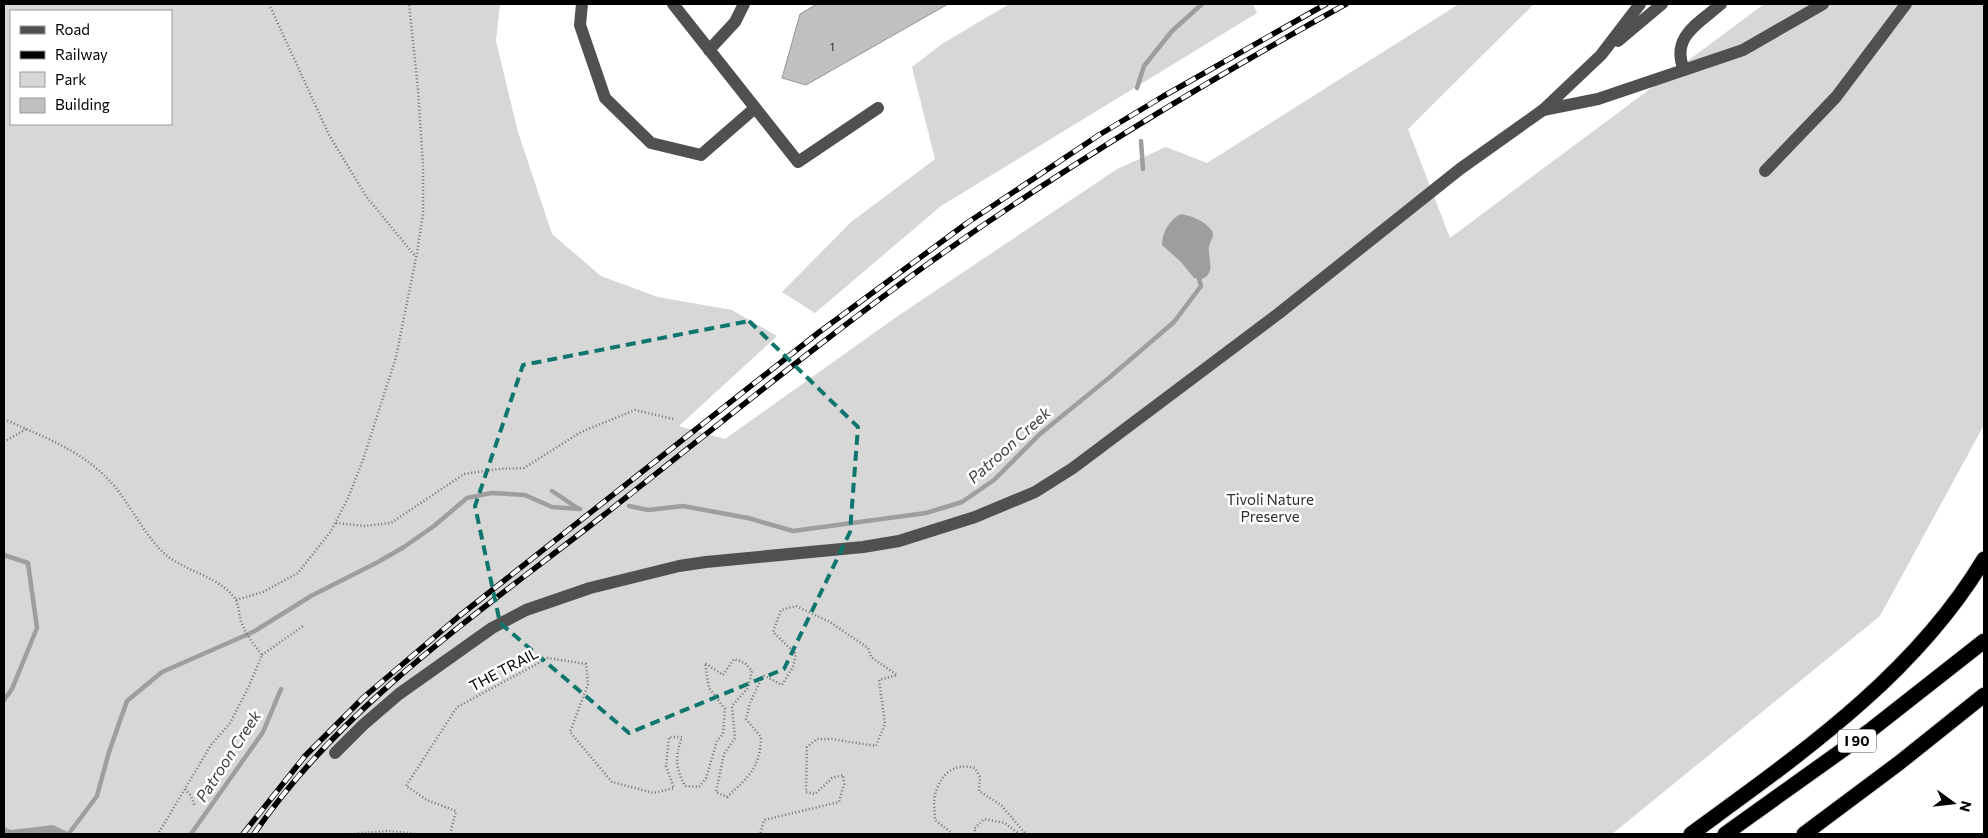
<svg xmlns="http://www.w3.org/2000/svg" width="1988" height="838" viewBox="0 0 1988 838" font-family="Commissioner,sans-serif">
	<rect width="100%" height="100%" fill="#fff"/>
	<g fill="#d7d7d7" fill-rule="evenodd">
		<path d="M4 4H500L496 41 518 132 552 234 601 276 658 297 732 310 777 336 679 426 725 439 895 318 1117 169 1166 147 1207 163 1459 4H1534L1408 129 1450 238 1764 4H1984V425L1880 616 1612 834H4ZM11 11H171V124H11Z"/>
		<polygon points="1009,4 1253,4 1257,13 941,206 815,313 782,292 851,222 935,159 912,67 942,44"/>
	</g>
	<g fill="#9e9e9e">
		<path d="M1181 214C1191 216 1206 221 1212 231 1215 236 1210 241 1209 246 1207 258 1217 272 1202 279L1194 278 1181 262 1162 245C1162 233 1169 220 1181 214Z"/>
		<polygon points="53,825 72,834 4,834 4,827 11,830"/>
	</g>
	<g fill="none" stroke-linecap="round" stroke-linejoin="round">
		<g stroke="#9e9e9e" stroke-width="4.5">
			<polyline points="1137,88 1144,66 1172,31 1202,4"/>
			<polyline points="1141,141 1143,169"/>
			<polyline points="552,491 579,509"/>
			<polyline points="629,506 648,510 683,506 748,518 793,531 926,513 962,502 994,480 1040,434 1110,377 1174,322 1201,286 1198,275"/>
			<polyline points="4,555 28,563 37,628 12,689 4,700"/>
			<polyline points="70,832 97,796 109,752 127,701 162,672 253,632 311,596 378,562 404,547 434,526 467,498 491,493 525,495 552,507 580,509"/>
			<polyline points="191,834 263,732 281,689"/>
		</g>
	</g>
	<polygon fill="#c0c0c0" stroke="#949494" points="817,4 948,4 806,85 782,78 800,14"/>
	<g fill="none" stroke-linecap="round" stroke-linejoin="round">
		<defs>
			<g id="highway">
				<path d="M1691 834C1799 755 1914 676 1984 559"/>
				<polyline points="1725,834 1872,729 1984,641"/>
				<polyline points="1804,834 1899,763 1984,695"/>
			</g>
		</defs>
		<use href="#highway" stroke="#dbdbdb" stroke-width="17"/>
		<g stroke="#727272" stroke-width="2.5" stroke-dasharray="1 2.5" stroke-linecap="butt">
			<polyline points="269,4 329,135 366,196 415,256"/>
			<path d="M4 419C47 439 84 450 116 488 133 510 146 537 166 555 187 572 217 576 234 597 240 605 238 617 243 626 247 636 255 646 262 655L248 688 230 723 211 745 158 834"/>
			<polyline points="4,442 26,429"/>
			<polyline points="336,523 364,526 391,523 464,474 499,469 524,468 581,432 635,410 673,419"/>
			<polyline points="236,600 263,592 298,573 331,531 348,498 363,460 396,357 417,253 423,213 423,166 418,89 409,4"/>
			<polyline points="262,655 303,626"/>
			<polyline points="185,789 191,796 195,807"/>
			<polyline points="351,834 388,831 417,834"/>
			<path d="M450 834 456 811 427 800 406 786 457 707 548 658 586 664 588 684 570 732 612 782 654 793 674 788 666 766 669 737H682C675 758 675 766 685 786L699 787 706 778 717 741 723 734 725 709 709 688 705 663 723 675 734 659 745 663 752 671 748 688 732 706 735 738 724 754 716 792 727 797C749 776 760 769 761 737L746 719 750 703 763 675 782 685 793 667 796 654 773 632 781 610 796 606 830 622 868 648 871 657 897 675 879 680 885 724 876 746 832 739H817L807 747 806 792 815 794 832 778 843 775 844 784 839 802 764 820 760 834"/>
			<path d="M953 834 935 820C935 812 933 803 935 795 940 775 953 762 975 768L980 777 979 791 1001 805 1025 833 1022 834"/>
			<polyline points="977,834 974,829 984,819 1005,823 1019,834"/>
		</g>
		<g stroke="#505050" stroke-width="12">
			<polyline points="582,4 580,25 605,98 651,143 701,155 755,108"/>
			<polyline points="673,4 798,162 878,108"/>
			<polyline points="1618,41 1662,4"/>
			<polyline points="709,50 735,22 744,4"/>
			<path d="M1684 70C1670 37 1699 23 1721 4"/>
			<polyline points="1543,110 1598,99 1743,50 1823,4"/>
			<polyline points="1765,171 1836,97 1906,4"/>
			<polyline points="335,753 363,725 399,694 492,628 526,610 590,588 679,566 706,562 863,547 899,541 975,517 1035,492 1073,468 1109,441 1278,314 1460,169 1543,110 1601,55 1640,4"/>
		</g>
		<use href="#highway" stroke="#000" stroke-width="15"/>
		<defs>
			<g id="rail">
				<polyline points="243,834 305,756 364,697 458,617 818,333 967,223 1099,135 1162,97 1326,4"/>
				<path d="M254 834C342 705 479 613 600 518 715 428 827 335 946 251 1074 161 1209 80 1346 4"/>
			</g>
		</defs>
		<use href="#rail" stroke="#000" stroke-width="5.5"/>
		<use href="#rail" stroke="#fff" stroke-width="4" stroke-dasharray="11" stroke-linecap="butt"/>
	</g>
	<path fill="none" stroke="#0f766e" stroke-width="4" stroke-dasharray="10 6" stroke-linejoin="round" d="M749 321 858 427 850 532 784 669 629 733 500 623 475 506 523 365Z"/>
	<g text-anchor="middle" stroke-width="5" stroke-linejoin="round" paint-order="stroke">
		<g font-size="12" fill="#303030">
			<text x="832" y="51">1</text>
		</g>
		<rect fill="#fff" stroke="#4c4c4c" stroke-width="1" x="1838" y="729.5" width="38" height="23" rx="4"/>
		<g font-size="14" font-weight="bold" fill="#000">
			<text x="1857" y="746">I 90</text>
		</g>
		<g font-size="15" fill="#2e2e2e" stroke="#fff">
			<text x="1270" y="505">Tivoli Nature<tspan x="1270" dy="17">Preserve</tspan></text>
		</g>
		<g font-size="15" fill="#000" stroke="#fff">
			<text transform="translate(504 670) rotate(-28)" y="5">THE TRAIL</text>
		</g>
		<g font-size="16" font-style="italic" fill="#3f3f3f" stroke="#fff">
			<text transform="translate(1009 445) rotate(-42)" y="6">Patroon Creek</text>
			<text transform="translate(228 756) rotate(-57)" y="6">Patroon Creek</text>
		</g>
	</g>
	<rect width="1988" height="838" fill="none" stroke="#000000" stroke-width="10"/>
	<rect x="10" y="10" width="162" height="115" fill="#ffffff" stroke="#999999"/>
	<rect x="20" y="26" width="25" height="8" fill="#505050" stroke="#999999"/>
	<text x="55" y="35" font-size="15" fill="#000000">Road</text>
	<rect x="20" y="51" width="25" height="8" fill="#000000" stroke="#999999"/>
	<text x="55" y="60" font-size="15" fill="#000000">Railway</text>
	<rect x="20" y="72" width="25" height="15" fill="#d7d7d7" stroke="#999999"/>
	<text x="55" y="85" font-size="15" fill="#000000">Park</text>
	<rect x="20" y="98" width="25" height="15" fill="#c0c0c0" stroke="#999999"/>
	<text x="55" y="110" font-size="15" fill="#000000">Building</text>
	<g transform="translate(1953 803) rotate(105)" stroke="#ffffff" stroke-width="4" paint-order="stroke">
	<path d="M0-4L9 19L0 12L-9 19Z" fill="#000000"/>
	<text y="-8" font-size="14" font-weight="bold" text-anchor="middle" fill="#000000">N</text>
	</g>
</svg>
